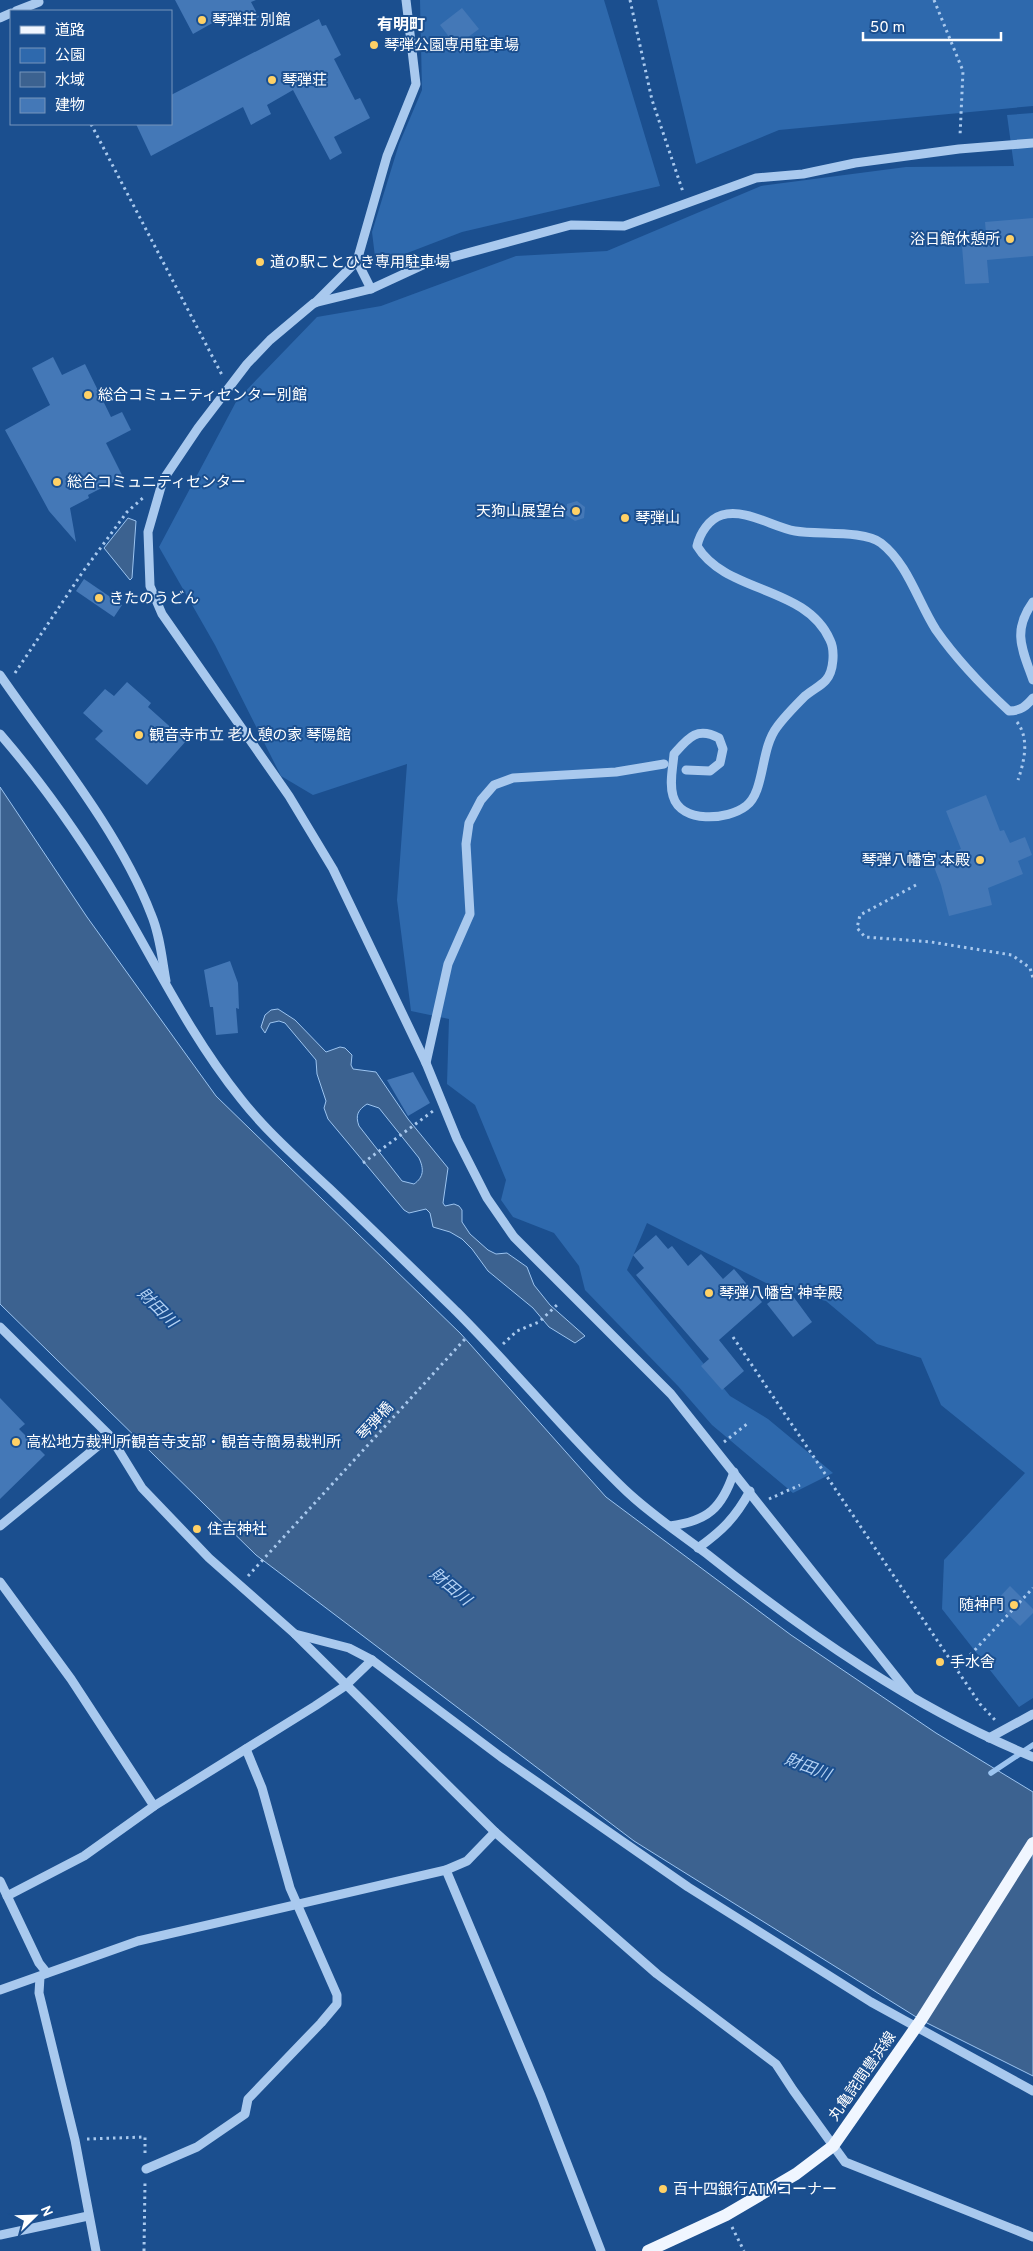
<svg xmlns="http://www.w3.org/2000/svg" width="1033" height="2251" viewBox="0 0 1033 2251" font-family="Overpass,'Noto Sans JP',sans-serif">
	<rect width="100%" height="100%" fill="#1b4f8f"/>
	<g fill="#2e69ad">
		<polygon points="420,0 604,0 660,186 462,232 376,265 372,232 399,144 422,90"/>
		<polygon points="657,0 1033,0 1033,106 779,130 696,164"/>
		<polygon points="1033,113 1033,1698 1019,1707 942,1609 944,1560 1025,1473 941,1405 921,1358 877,1344 826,1301 778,1289 647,1223 627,1270 730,1396 768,1419 833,1473 793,1493 712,1425 678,1386 585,1290 579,1266 554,1233 513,1217 501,1200 506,1180 475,1105 447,1084 449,1019 411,1011 397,900 407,764 313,795 281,776 215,645 159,547 237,400 317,317 381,306 516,256 607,251 761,186 906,167 1014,166 1007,115"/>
	</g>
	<g fill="#3c6290" stroke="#9cc4f0" fill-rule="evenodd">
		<polygon points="128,518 136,521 132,578 130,580 104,548"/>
		<polygon points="0,787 87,917 216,1096 461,1334 606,1497 791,1635 936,1733 1033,1792 1033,2076 921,2020 634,1841 256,1555 0,1304"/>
		<path d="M278 1009 295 1020 326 1052 340 1047 345 1048 352 1055 351 1065 353 1069 376 1072 408 1119 448 1168 443 1203 445 1206 454 1204 459 1206 462 1210V1222L470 1234 488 1250 496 1254 507 1253 527 1267 534 1285 550 1305 585 1336 575 1343 549 1327 533 1308 488 1271 472 1249 462 1239 450 1232 433 1227 430 1213 426 1209 409 1213 404 1210 328 1119 324 1108 326 1101 317 1074 316 1060 285 1023 279 1021 270 1023 265 1033 261 1027 265 1015 271 1010ZM367 1104 379 1108 419 1158C424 1169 424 1177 414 1184L402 1181 359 1126C355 1115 358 1110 367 1104Z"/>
	</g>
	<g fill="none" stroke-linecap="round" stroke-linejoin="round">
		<polyline stroke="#9cc4f0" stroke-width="5.5" points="991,1773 1033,1745"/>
	</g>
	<g fill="#4478b7">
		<polygon points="175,0 256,0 251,2 259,17 240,27 232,12 193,34"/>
		<polygon points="462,8 479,29 456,46 440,25"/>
		<polygon points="319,19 322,26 326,25 341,55 334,59 355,100 360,98 370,118 334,137 342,153 330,160 293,90 267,105 271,114 251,125 243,107 151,156 136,124 171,124 171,95"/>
		<polygon points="1033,218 1033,256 987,260 989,283 965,284 962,246 987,244 985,222"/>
		<polygon points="53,357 62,375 85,364 111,417 122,412 131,430 106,443 123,477 88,495 89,498 70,508 76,542 49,511 5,430 50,405 32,368"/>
		<polygon points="577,501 585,507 584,518 575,521 566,515 567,504"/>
		<polygon points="84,579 122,605 114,617 76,591"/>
		<polygon points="127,682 151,703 148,707 186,741 147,785 95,739 103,731 83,713 105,689 114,696"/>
		<polygon points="986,795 1000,831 1004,830 1010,843 1025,837 1032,855 1018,861 1023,874 988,888 992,905 949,916 941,885 934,867 940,864 938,858 961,849 946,811"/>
		<polygon points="230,961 238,983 239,1009 236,1008 238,1033 216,1035 213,1007 210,1007 204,970"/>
		<polygon points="413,1072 430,1103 408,1116 387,1080"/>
		<polygon points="656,1235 668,1249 672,1246 688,1266 701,1254 723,1279 734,1269 762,1302 719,1340 744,1371 722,1390 701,1366 709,1359 636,1275 644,1268 633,1255"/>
		<polygon points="787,1288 812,1322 793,1337 767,1304"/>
		<polygon points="0,1398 25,1424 19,1429 45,1455 0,1499"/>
		<polygon points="1010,1586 1033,1609 1033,1613 1020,1626 995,1602"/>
	</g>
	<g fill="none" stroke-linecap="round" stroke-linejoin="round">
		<g stroke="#a9c9ee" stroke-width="3" stroke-dasharray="2.5 4" stroke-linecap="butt">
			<polyline points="630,0 652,100 683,192"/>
			<polyline points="934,0 963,71 960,136"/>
			<polyline points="91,124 222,375"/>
			<polyline points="15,673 82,573 127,512 144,497"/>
			<path d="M1017 722C1030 739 1024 762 1018 780"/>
			<polyline points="916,885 860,915 857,928 865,937 931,942 1012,955 1030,968 1033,978"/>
			<polyline points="363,1163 433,1111"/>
			<polyline points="733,1337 980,1704 996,1721"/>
			<polyline points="503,1344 517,1331 539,1322 558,1304"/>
			<polyline points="724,1442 747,1424"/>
			<polyline points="769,1499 800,1485"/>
			<polyline points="248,1576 465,1339"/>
			<polyline points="957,1669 1033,1588"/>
			<polyline points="87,2139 145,2137 145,2155"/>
			<polyline points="732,2227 744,2251"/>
			<polyline points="144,2251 145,2182"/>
		</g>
		<g stroke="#a9c9ee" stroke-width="9">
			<polyline points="16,11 39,2"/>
			<polyline points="0,18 11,13"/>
			<polyline points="357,261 371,289"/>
			<polyline points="315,303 357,261 387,156 416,84 406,0"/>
			<path d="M1033 602C1012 631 1022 649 1033 680"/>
			<path d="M0 675C51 749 119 831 151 914 160 935 162 959 166 981"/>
			<path d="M0 734C45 786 85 844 120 903 159 970 192 1038 241 1099 266 1131 299 1160 329 1188 372 1229 415 1271 457 1312 513 1368 563 1430 620 1485 646 1511 678 1532 707 1554 807 1634 914 1708 1033 1757"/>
			<path d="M686 770 710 771 720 763 723 749 719 738C697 726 688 738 674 754 673 767 669 783 673 796 681 824 728 820 746 806 765 792 760 749 777 727 785 716 796 705 805 696 812 690 821 686 826 680 834 671 835 650 830 640 806 585 726 594 697 546 700 533 709 519 722 515 745 508 773 527 795 531 818 535 864 530 881 543 908 564 918 602 936 630 957 660 982 686 1009 711 1021 711 1026 706 1033 698"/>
			<polyline points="426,1063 448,964 470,914 466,844 469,823 481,800 494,785 513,778 616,772 664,764"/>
			<polyline points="0,1327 110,1436 142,1488 209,1558 295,1634 495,1832 657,1974 776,2064 793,2090 845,2162 1033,2237"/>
			<polyline points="0,1526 110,1436"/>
			<path d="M670 1526C708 1521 722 1508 734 1472"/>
			<path d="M698 1548C723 1530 735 1518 750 1491"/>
			<polyline points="0,1582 71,1679 154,1806"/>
			<polyline points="295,1634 349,1648 372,1660"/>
			<polyline points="912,1697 671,1394 514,1237 487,1198 457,1139 426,1063 333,869 289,796 162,614 150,586 148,532 163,480 198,428 247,364 270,340 314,303 371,289 423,265 571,225 624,226 756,178 803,174 855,163 959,149 1033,143"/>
			<polyline points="989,1738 1033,1714"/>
			<polyline points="446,1870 541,2096 601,2251"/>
			<polyline points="0,1881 39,1963 47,1973"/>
			<polyline points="7,1896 84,1856 154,1806 315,1706 345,1686 372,1660 501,1757 688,1887 871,2002 1033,2091"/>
			<polyline points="40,1977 39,1993 75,2140 96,2251"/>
			<polyline points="0,1990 138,1941 446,1870 467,1861 495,1832"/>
			<polyline points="146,2169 197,2147 245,2114 248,2099 321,2023 337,2004 337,1995 290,1888 262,1788 246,1749"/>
			<polyline points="0,2235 88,2216"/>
		</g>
		<polyline stroke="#f0f6ff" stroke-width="12" points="648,2251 726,2215 796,2174 833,2146 921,2020 1033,1843"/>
	</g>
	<g fill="#ffd166" stroke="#1b4f8f" stroke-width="2">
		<circle cx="202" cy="20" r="5"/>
		<circle cx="374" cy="45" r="5"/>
		<circle cx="272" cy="80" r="5"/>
		<circle cx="1010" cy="239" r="5"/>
		<circle cx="260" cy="262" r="5"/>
		<circle cx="88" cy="395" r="5"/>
		<circle cx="57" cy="482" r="5"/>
		<circle cx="576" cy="511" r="5"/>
		<circle cx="625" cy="518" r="5"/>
		<circle cx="99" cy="598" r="5"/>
		<circle cx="139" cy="735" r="5"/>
		<circle cx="980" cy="860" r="5"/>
		<circle cx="709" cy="1293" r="5"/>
		<circle cx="16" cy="1442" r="5"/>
		<circle cx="197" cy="1529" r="5"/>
		<circle cx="1014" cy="1605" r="5"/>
		<circle cx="940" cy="1662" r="5"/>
		<circle cx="663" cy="2189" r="5"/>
	</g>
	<g text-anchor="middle" stroke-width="4" stroke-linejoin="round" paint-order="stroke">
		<g font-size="15" fill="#fff" stroke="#1b4f8f" text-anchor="start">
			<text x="212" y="25">琴弾荘 別館</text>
			<text x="384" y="50">琴弾公園専用駐車場</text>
			<text x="282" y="85">琴弾荘</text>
			<text x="1000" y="244" text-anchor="end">浴日館休憩所</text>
			<text x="270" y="267">道の駅ことひき専用駐車場</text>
			<text x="98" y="400">総合コミュニティセンター別館</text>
			<text x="67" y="487">総合コミュニティセンター</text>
			<text x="566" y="516" text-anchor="end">天狗山展望台</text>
			<text x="635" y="523">琴弾山</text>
			<text x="109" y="603">きたのうどん</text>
			<text x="149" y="740">観音寺市立 老人憩の家 琴陽館</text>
			<text x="970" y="865" text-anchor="end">琴弾八幡宮 本殿</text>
			<text x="719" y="1298">琴弾八幡宮 神幸殿</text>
			<text x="26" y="1447">高松地方裁判所観音寺支部・観音寺簡易裁判所</text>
			<text x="207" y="1534">住吉神社</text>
			<text x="1004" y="1610" text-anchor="end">随神門</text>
			<text x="950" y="1667">手水舎</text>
			<text x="673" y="2194">百十四銀行ATMコーナー</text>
		</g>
		<g font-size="15" fill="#fff" stroke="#1b4f8f">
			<text transform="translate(375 1421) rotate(-48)" y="5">琴弾橋</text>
			<text transform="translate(862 2076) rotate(-55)" y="5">丸亀詫間豊浜線</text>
		</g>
		<g font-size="16" font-weight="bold" fill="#fff" stroke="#1b4f8f">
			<text x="401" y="30">有明町</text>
		</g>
		<g font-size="16" font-style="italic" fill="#b5d3f5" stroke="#1b4f8f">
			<text transform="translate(158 1307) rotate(45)" y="6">財田川</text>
			<text transform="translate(451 1586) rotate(40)" y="6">財田川</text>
			<text transform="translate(808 1766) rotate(21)" y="6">財田川</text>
		</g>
	</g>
	<rect x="10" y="10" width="162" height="115" fill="#1b4f8f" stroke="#7695bc"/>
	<rect x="20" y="26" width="25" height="8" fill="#f0f6ff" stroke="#7695bc"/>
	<text x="55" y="35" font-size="15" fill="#ffffff">道路</text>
	<rect x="20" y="48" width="25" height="15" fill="#2e69ad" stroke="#7695bc"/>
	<text x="55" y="60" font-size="15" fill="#ffffff">公園</text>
	<rect x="20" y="72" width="25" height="15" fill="#3c6290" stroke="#7695bc"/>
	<text x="55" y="85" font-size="15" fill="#ffffff">水域</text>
	<rect x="20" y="98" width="25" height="15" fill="#4478b7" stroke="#7695bc"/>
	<text x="55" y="110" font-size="15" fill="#ffffff">建物</text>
	<g transform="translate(35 2216) rotate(67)" stroke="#1b4f8f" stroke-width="4" paint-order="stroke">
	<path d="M0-4L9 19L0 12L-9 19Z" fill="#ffffff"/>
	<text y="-8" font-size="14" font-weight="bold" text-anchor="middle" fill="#ffffff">N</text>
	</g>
	<path d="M863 32v8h138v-8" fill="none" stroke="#ffffff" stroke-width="2.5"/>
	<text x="870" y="32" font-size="15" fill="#ffffff" stroke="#1b4f8f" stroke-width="4" paint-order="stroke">50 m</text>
</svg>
